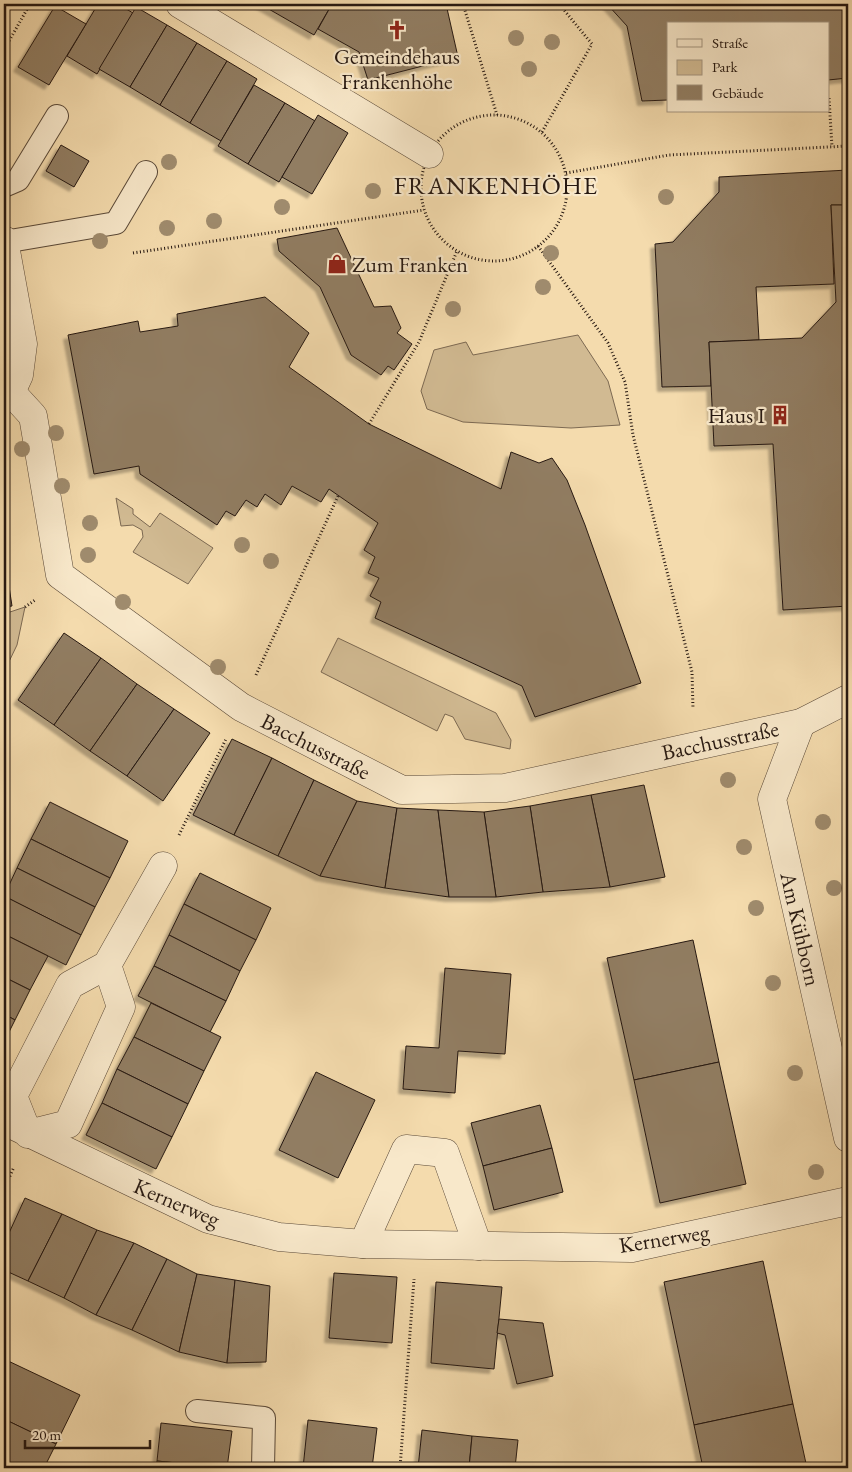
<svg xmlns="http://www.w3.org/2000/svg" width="852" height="1472" viewBox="0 0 852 1472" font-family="'EB Garamond',serif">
	<defs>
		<filter id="shadow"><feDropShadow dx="-4.5" dy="4.5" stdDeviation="1" flood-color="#0004"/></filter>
	</defs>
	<rect width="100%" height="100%" fill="#f4dbad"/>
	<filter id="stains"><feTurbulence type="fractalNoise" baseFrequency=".004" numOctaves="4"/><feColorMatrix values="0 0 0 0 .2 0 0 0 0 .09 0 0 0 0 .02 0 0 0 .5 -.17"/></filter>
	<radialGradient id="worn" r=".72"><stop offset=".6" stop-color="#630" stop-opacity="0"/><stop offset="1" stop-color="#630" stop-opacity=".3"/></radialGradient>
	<g fill="#d1ba92" stroke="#7c6952">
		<polygon points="578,335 608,381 620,425 571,428 463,422 427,409 421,391 434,350 466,342 473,355"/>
		<polygon points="116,498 133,509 133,514 150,527 160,513 213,548 188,584 133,552 143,537 142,530 133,525 121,526"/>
		<polygon points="25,607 17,645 4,672 4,614"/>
		<polygon points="338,638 496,713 511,740 510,749 465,739 453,717 445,714 437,731 321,672"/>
	</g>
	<g fill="#917d62" stroke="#261811" filter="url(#shadow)">
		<polygon points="98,4 118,4 133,13 97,74 67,56"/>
		<polygon points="260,4 332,4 314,35"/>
		<polygon points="332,4 446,4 458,57 368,80 359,52 318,29"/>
		<polygon points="607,4 848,4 848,78 828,80 828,24 668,24 668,100 642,101 627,26"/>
		<polygon points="55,6 86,24 49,85 18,67"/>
		<polygon points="136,7 167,25 130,87 99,69"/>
		<polygon points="167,25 197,43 160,105 130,87"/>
		<polygon points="197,43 227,61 190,123 160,105"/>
		<polygon points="227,61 257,79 221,141 190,123"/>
		<polygon points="254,85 285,103 248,164 218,146"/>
		<polygon points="285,103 315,121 279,182 248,164"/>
		<polygon points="318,115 348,133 312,194 282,177"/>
		<polygon points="61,145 89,161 74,187 46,171"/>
		<polygon points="848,170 848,205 831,205 834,284 756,287 759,340 709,342 711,386 662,387 655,244 673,242 719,192 719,177"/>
		<polygon points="831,205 848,205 848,606 783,610 773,444 714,446 709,342 802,338 836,302"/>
		<polygon points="337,228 374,307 391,306 401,328 397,333 412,344 394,370 388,366 381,375 351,355 320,287 279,251 277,239"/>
		<polygon points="265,297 309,333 289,367 369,424 501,489 511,452 539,463 552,458 567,480 585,525 641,683 535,717 522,686 375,618 381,602 370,596 379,578 368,573 375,557 364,550 378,523 329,489 321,502 292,486 281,505 265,494 257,507 246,500 235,516 226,511 217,525 140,474 139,466 94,474 68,335 138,321 140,332 178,326 177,314"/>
		<polygon points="4,554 12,606 4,607"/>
		<polygon points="64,633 101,658 54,725 18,700"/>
		<polygon points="101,658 137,684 90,751 54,725"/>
		<polygon points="137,684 174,709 127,776 90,751"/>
		<polygon points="174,709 210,733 163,801 127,776"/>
		<polygon points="232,739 272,758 234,835 193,815"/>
		<polygon points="272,758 314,780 278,856 234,835"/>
		<polygon points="314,780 357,801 320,876 278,856"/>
		<polygon points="644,785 665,877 610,887 591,795"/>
		<polygon points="591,795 610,887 543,892 530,806"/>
		<polygon points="357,801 397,808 385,888 320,876"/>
		<polygon points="50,802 128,841 110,878 31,839"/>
		<polygon points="530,806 543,892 496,897 484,812"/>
		<polygon points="397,808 438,810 449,897 385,888"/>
		<polygon points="438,810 484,812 496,897 449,897"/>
		<polygon points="31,839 110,878 95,907 17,868"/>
		<polygon points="17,868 95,907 81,935 4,896"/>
		<polygon points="200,873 271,908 256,940 184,904"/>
		<polygon points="4,896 81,935 66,965 4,934"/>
		<polygon points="184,904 256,940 240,971 169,935"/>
		<polygon points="4,934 48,956 30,990 4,977"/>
		<polygon points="169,935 240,971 226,1001 154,966"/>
		<polygon points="693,940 719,1062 634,1080 607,958"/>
		<polygon points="154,966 226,1001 210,1032 138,996"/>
		<polygon points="445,968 511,974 505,1054 458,1051 455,1093 403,1089 406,1046 439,1048"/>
		<polygon points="4,977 30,990 15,1020 4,1014"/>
		<polygon points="151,1003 221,1037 204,1071 134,1037"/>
		<polygon points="4,1014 15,1020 4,1042"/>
		<polygon points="134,1037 204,1071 188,1104 117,1069"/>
		<polygon points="719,1062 746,1184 660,1203 634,1080"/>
		<polygon points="117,1069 188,1104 172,1137 102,1103"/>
		<polygon points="316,1072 375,1100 338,1178 279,1150"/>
		<polygon points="102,1103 172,1137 156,1169 86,1135"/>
		<polygon points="540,1105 552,1148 483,1166 471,1123"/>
		<polygon points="552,1148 563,1192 494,1210 483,1166"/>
		<polygon points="25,1198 62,1214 28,1281 4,1270 4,1244"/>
		<polygon points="62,1214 97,1230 64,1298 28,1281"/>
		<polygon points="97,1230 134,1243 96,1315 64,1298"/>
		<polygon points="134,1243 167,1259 132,1330 96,1315"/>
		<polygon points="167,1259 197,1274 179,1352 132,1330"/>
		<polygon points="763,1261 793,1404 694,1425 664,1282"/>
		<polygon points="334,1273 397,1277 392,1343 329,1338"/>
		<polygon points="197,1274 235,1280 227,1363 179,1352"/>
		<polygon points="235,1280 270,1286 266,1362 227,1363"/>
		<polygon points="436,1282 502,1287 494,1369 431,1363"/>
		<polygon points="499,1319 543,1323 553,1376 517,1384 505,1335 497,1333"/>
		<polygon points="4,1359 80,1395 56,1444 4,1419"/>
		<polygon points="793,1404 807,1468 703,1468 694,1425"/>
		<polygon points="4,1419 56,1444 44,1468 4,1468"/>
		<polygon points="308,1420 377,1428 372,1468 303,1468"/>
		<polygon points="161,1423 232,1431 227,1468 157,1461"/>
		<polygon points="422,1430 472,1436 469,1468 418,1468"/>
		<polygon points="472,1436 518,1440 515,1468 469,1468"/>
		<polygon points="157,1461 227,1468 156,1468"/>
	</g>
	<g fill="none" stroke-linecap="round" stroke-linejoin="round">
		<defs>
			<g id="lane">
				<polyline points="4,186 18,180 57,116"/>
				<polyline points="4,242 116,223 146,172"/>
				<polyline points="197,1411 264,1418 263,1468"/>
			</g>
			<g id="street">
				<polyline points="180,4 429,154"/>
				<polyline points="4,240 23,344 19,375 11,392 4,397"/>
				<polyline points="11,392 33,416 60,575 241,707 402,790 505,788 801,723 848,699"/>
				<polyline points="801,723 772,799 848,1138"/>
				<polyline points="107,965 121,1007 68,1124 28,1134 13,1096 70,985 107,965 163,866"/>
				<polyline points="4,1121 208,1219 279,1237 363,1244 632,1248 848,1201"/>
				<polyline points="363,1244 406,1149 445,1153 478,1246"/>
			</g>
		</defs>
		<use href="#lane" stroke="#5a4938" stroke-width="24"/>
		<use href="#street" stroke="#5a4938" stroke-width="29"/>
		<g stroke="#261811" stroke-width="3" stroke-dasharray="1 2.5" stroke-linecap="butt">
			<polyline points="463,4 497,115"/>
			<polyline points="4,50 30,4"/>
			<polyline points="829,98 832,147"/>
			<circle cx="494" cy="188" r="73"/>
			<polyline points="542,132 592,44 559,4"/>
			<polyline points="566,173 669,155 848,146"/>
			<polyline points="538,246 608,343 625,382 633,435 692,672 693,709"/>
			<polyline points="133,253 424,210"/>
			<polyline points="369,424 419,342 457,251"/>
			<polyline points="25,607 35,600"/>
			<polyline points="256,675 338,496"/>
			<polyline points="179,835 226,739"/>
			<polyline points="4,1189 14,1167"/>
			<polyline points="400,1468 414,1279"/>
		</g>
		<use href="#lane" stroke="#f8e8ca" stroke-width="22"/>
		<use href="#street" stroke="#f8e8ca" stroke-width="28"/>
	</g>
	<g fill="#9f8b6d">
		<circle cx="516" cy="38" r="8"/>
		<circle cx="552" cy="42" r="8"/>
		<circle cx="529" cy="69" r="8"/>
		<circle cx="169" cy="162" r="8"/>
		<circle cx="373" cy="191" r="8"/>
		<circle cx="666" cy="197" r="8"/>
		<circle cx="282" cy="207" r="8"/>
		<circle cx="214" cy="221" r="8"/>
		<circle cx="167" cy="228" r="8"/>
		<circle cx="100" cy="241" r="8"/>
		<circle cx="551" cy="253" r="8"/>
		<circle cx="543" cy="287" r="8"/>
		<circle cx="453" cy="309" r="8"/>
		<circle cx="56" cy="433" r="8"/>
		<circle cx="22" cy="449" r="8"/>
		<circle cx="62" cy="486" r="8"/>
		<circle cx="90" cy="523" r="8"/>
		<circle cx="242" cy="545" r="8"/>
		<circle cx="88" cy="555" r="8"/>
		<circle cx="271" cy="561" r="8"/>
		<circle cx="123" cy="602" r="8"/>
		<circle cx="218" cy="667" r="8"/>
		<circle cx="728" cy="780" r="8"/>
		<circle cx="823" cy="822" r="8"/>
		<circle cx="744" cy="847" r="8"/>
		<circle cx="834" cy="888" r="8"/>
		<circle cx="756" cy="908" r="8"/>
		<circle cx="773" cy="983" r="8"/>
		<circle cx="795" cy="1073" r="8"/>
		<circle cx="816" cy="1172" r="8"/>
	</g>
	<defs>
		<symbol id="church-bare" viewBox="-9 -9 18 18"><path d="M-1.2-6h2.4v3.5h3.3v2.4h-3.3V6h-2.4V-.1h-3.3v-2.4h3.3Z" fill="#8f2418" stroke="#f8e8ca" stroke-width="2.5" paint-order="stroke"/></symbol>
		<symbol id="shop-bare" viewBox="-9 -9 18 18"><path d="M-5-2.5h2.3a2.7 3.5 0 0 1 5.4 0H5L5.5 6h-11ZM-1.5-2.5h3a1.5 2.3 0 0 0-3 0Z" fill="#8f2418" stroke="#f8e8ca" stroke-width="2.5" paint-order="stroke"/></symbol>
		<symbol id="building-bare" viewBox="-9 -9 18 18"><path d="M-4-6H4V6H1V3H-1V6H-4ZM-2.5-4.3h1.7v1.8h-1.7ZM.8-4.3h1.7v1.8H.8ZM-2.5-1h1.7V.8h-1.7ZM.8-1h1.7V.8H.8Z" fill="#8f2418" stroke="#f8e8ca" stroke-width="2.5" paint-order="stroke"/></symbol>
	</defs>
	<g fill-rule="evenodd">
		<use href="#church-bare" x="383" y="16" width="28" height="28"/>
		<use href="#shop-bare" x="323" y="250" width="28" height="28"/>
		<use href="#building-bare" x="766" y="401" width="28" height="28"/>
	</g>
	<g text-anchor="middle" stroke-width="4.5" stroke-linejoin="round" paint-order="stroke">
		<g font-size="22" fill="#261811" stroke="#f8e8ca">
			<text x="397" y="64">Gemeindehaus<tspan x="397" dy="25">Frankenhöhe</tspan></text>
			<text x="352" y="272" text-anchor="start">Zum Franken</text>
			<text x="765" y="423" text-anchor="end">Haus I</text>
		</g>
		<g font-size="22" fill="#261811" stroke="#f8e8ca">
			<text transform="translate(720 740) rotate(-12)" y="8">Bacchusstraße</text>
			<text transform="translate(316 746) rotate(27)" y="8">Bacchusstraße</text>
			<text transform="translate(801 929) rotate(77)" y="8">Am Kühborn</text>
			<text transform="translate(177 1202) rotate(23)" y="8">Kernerweg</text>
			<text transform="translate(664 1238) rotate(-9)" y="8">Kernerweg</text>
		</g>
		<g font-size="25" letter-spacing="1" fill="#261811" stroke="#f8e8ca">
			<text x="496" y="194">FRANKENHÖHE</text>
		</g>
	</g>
	<rect width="852" height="1472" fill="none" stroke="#f4dbad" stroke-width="20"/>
	<rect x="5" y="5" width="842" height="1462" fill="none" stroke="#261811" stroke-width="2.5"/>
	<rect x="10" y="10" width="832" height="1452" fill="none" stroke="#261811"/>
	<rect x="667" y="22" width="162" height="90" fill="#f8e8ca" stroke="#a49580"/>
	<rect x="677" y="39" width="25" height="8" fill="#f8e8ca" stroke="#a49580"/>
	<text x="712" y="48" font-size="15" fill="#261811">Straße</text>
	<rect x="677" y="60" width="25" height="15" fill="#d1ba92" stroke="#a49580"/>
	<text x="712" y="72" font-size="15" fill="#261811">Park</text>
	<rect x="677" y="85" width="25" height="15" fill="#917d62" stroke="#a49580"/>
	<text x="712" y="98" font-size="15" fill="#261811">Gebäude</text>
	<path d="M25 1440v8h125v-8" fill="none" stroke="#261811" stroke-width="2.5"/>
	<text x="32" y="1440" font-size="15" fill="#261811" stroke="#f8e8ca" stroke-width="4" paint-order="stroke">20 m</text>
	<rect width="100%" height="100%" filter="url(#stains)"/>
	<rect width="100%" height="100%" fill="url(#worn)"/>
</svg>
